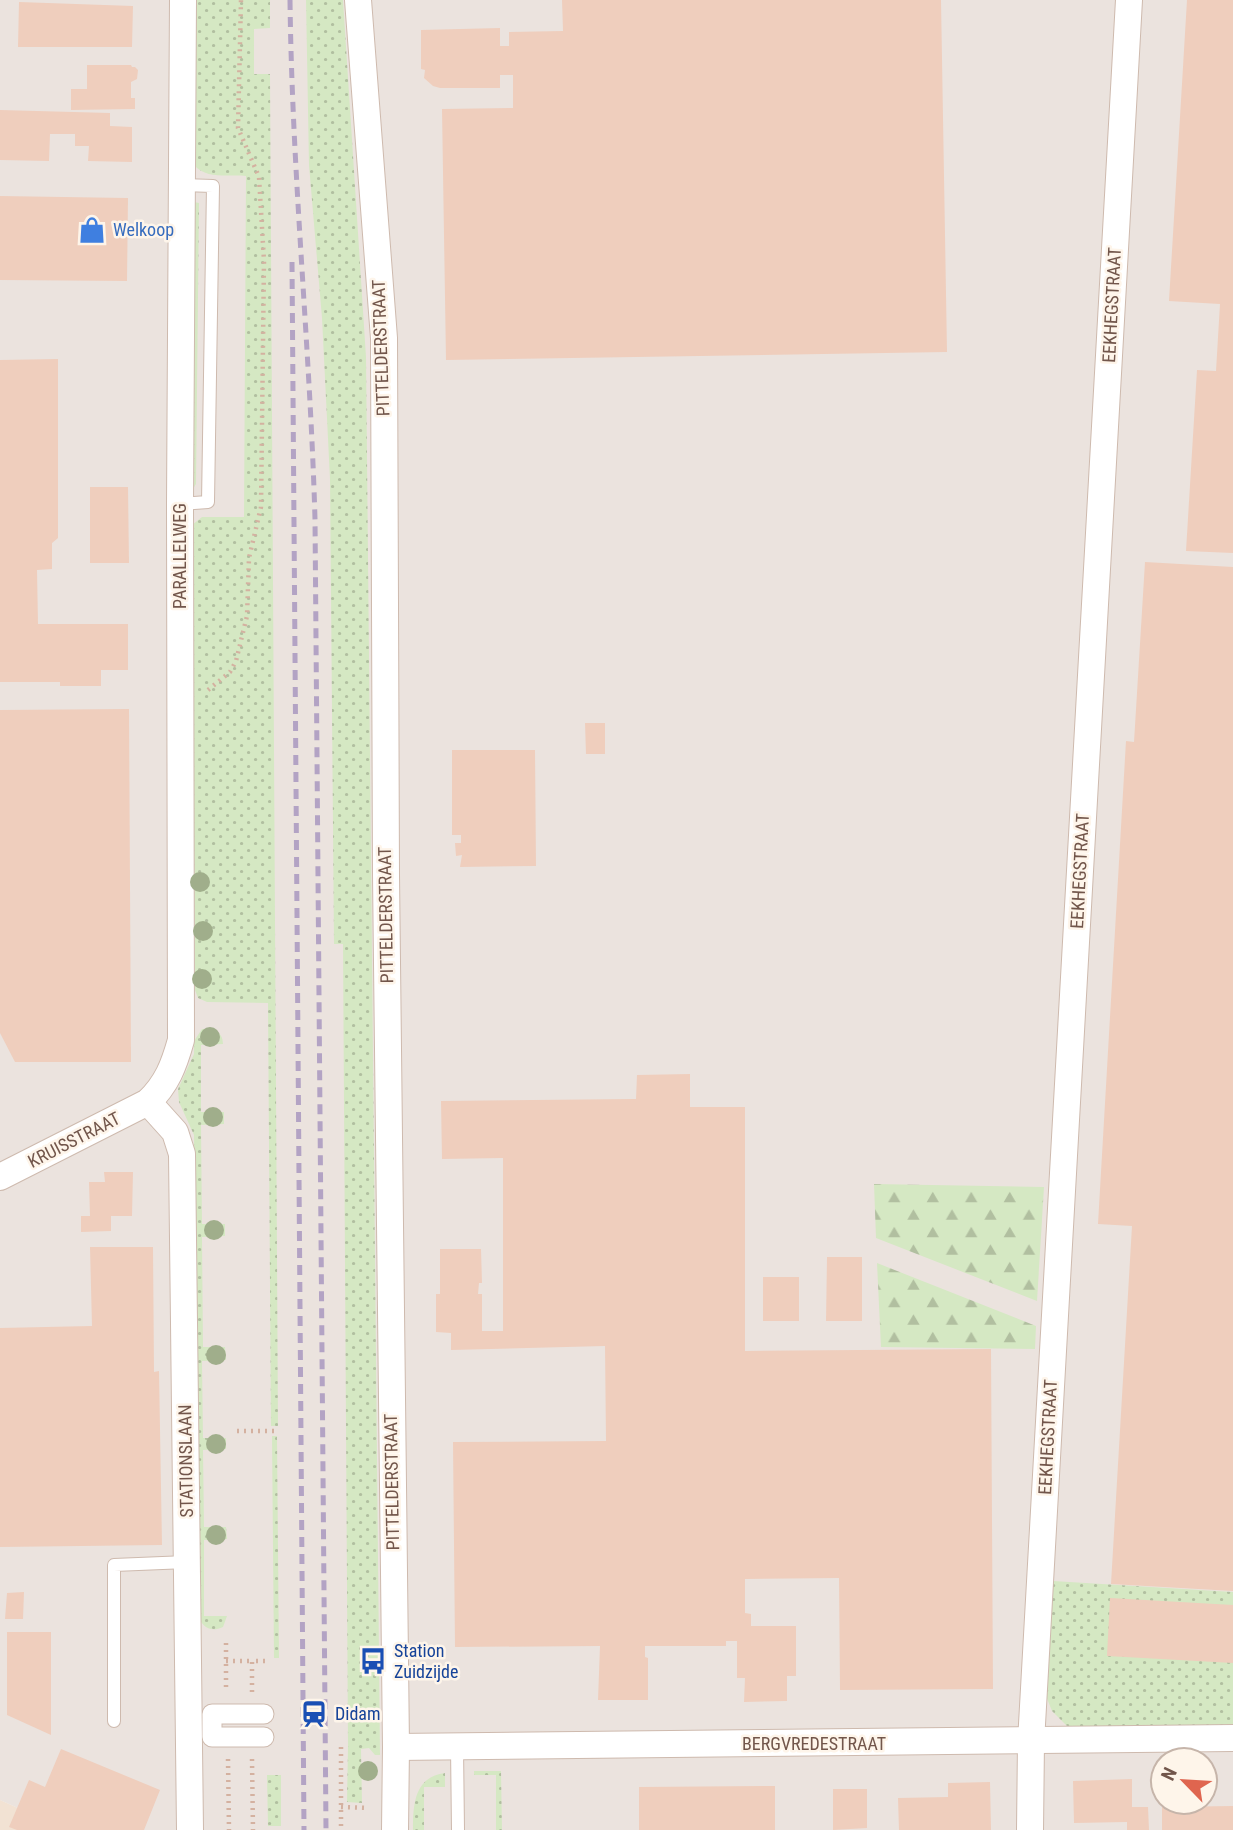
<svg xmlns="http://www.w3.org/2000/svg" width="1233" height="1830" viewBox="0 0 1233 1830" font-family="'Roboto Condensed',sans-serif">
	<defs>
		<pattern id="grass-dots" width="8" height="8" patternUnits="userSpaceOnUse" patternTransform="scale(1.75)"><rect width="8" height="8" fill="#d5e8c3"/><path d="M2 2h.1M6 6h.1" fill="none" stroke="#b1bfa0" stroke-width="1.8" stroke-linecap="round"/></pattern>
		<pattern id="forest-firs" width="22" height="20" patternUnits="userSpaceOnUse" patternTransform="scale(1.75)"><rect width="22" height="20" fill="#d5e8c3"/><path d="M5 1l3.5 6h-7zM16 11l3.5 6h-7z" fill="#b1bfa0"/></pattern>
	</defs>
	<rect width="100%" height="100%" fill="#fbf0e4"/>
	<polygon fill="#f2e2d3" points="0,1800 67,1830 0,1830"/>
	<path fill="#ebe3de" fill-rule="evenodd" d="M0 0H1233V1830H67L0 1800ZM1163 1760H1205V1802H1163Z"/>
	<g fill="url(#grass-dots)">
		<path d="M196 0H270V28L254 29V74H270L278 1426H271L268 1003 207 1002 198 998 195 990 192 525 202 517H244L246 176C229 174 207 180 194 165Z"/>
		<polygon points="306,0 343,0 366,357 380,1755 375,1755 369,1748 361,1749 362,1803 347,1802 348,1747 343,944 334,944 330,479 322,318 309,165"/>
		<polygon points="194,202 199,203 196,484 192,490"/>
		<path d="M202 1029C213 1029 223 1031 223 1044L201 1045V1112H224V1124L201 1125 202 1224H225V1236L202 1237 203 1347H225L226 1360 202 1361 203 1438H226V1449L203 1450 204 1527H226L227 1539 204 1540V1616H227L223 1627C210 1633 202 1627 197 1614L194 1135 179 1102 178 1089 194 1054V1041Z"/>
		<polygon points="272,1436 277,1436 279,1658 274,1658"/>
		<polygon points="1053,1581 1233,1592 1233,1727 1068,1727 1052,1711 1046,1696"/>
		<polygon points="474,1771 501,1771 502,1830 496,1830 496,1775 474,1775"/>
		<path d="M445 1773V1787H424V1830H413C413 1805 414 1777 445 1773Z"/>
		<polygon points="267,1775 281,1775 281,1826 268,1826"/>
	</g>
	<g fill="url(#forest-firs)">
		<polygon points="874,1184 1044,1187 1037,1301 876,1238"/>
		<polygon points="877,1263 1036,1326 1035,1349 881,1347"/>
	</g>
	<g fill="#efcebd">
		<polygon points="562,0 941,0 947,352 446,360 442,109 513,108 513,75 500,75 500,88 440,88 433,86 424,78 425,70 421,69 421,30 500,28 500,46 509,46 509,32 563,31"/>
		<polygon points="1187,0 1233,0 1233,553 1186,551 1197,370 1216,371 1220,304 1169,301"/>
		<polygon points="19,2 133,6 132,47 18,47"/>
		<polygon points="87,65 131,65 132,67 135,67 138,70 137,79 131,82 131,98 135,98 135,109 71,110 71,89 87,89"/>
		<polygon points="0,110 110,113 110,126 132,127 132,162 88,161 89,146 75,146 75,134 50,134 49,161 0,160"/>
		<polygon points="0,196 128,198 127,281 0,280"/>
		<polygon points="58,359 58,538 52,543 52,569 37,570 38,624 128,624 128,670 101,670 101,686 60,686 60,682 0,682 0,360"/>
		<polygon points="90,487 128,487 129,563 90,563"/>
		<polygon points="1145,562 1233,567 1233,1591 1111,1584 1132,1226 1098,1224 1126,741 1134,742"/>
		<polygon points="129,709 131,1062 15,1062 0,1033 0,710"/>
		<polygon points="585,723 605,723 605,754 586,754"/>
		<polygon points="452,750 535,750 536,866 460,867 462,855 456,856 455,843 461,843 461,835 452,835"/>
		<polygon points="690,1074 690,1107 745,1107 745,1351 991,1349 993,1689 840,1690 839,1578 745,1579 745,1613 751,1614 751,1626 796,1626 796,1676 787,1676 787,1701 744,1702 745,1678 737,1678 737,1641 726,1641 726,1646 645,1646 645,1657 648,1658 648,1700 598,1700 600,1646 455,1647 453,1442 606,1441 605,1346 451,1350 451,1333 436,1332 436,1294 440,1294 440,1249 481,1249 482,1283 479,1283 478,1294 482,1294 482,1331 503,1331 503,1158 442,1159 441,1101 633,1099 636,1099 637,1075"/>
		<polygon points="104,1172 133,1172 132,1216 111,1216 111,1231 81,1232 81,1216 90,1216 89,1182 105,1182"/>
		<polygon points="90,1247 153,1247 154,1372 159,1371 162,1545 0,1547 0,1328 92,1326"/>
		<polygon points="827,1257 862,1257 862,1321 826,1321"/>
		<rect x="763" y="1277" width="36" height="44"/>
		<polygon points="24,1592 23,1619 5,1619 7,1593"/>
		<polygon points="1110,1598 1233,1605 1233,1663 1107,1656"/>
		<polygon points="7,1632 51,1632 51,1735 7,1715"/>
		<polygon points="61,1749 160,1790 144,1830 17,1830 9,1827 29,1780 45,1787"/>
		<polygon points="1132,1779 1132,1807 1148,1807 1149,1830 1127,1830 1127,1822 1074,1823 1073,1781"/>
		<polygon points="990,1782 991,1830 899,1830 898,1798 948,1797 948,1783"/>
		<polygon points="775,1786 775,1830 639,1830 639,1787"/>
		<polygon points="833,1789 867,1789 867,1828 833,1830"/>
		<polygon points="1233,1806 1233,1830 1162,1830 1162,1807"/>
	</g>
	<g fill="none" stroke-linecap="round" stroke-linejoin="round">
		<defs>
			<g id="service">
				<polyline points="180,504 208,502 213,186 182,185"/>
				<polyline points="114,1721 114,1565 187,1562"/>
				<polyline points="457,1747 458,1830"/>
			</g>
			<polyline id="pedestrian" points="264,1737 212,1737 212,1714 264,1714"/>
			<g id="minor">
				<polyline points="358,0 384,338 386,875 396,1747 395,1830"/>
				<polyline points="148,1102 175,1132 182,1154 190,1830"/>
				<path d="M0 1177 148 1102C167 1084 174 1065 181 1040L180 504 183 0"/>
				<polyline points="396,1747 1233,1738"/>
				<polyline points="1030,1830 1031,1742 1129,0"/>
			</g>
		</defs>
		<use href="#service" stroke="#cebaae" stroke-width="14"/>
		<use href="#pedestrian" stroke="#cebaae" stroke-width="21"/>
		<use href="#minor" stroke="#cebaae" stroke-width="28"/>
		<g stroke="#d4b1a0" stroke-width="4.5" stroke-dasharray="2 5" stroke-linecap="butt">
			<polyline points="208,690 230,672 236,661 247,616 249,558 261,507 264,261 259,177 238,128 241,0"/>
			<polyline points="237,1431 277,1431"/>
			<polyline points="226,1643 226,1692"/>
			<polyline points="226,1661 252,1661"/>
			<polyline points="252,1692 252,1661 266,1661"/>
			<polyline points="341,1747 341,1830"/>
			<polyline points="228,1759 229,1830"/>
			<polyline points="252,1759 253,1830"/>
			<polyline points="341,1807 368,1808"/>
		</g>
		<use href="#service" stroke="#fff" stroke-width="12"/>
		<use href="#pedestrian" stroke="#fff" stroke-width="19"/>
		<use href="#minor" stroke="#fff" stroke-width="26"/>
		<g stroke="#b3a3c4" stroke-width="5" stroke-dasharray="10 7" stroke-linecap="butt">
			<path d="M290 0C292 173 310 346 315 519L326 1830"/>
			<polyline points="292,262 304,1830"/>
		</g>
	</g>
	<g fill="#a0ae8b">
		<circle cx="200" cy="882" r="10"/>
		<circle cx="203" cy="931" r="10"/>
		<circle cx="202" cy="979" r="10"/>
		<circle cx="210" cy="1037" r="10"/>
		<circle cx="213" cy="1117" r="10"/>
		<circle cx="214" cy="1230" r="10"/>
		<circle cx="216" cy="1355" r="10"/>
		<circle cx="216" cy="1444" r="10"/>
		<circle cx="216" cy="1535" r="10"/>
		<circle cx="368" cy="1771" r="10"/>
	</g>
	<defs>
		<symbol id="shop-bare" viewBox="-9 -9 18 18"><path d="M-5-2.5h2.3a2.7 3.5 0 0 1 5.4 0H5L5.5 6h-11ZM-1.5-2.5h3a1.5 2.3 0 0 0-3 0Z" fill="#3f7fe0" stroke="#fef5ea" stroke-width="2.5" paint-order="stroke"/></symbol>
		<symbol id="bus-bare" viewBox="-9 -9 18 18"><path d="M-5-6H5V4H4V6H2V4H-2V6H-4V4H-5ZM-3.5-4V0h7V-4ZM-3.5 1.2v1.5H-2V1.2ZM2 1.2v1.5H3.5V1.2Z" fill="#1a4fb4" stroke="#fef5ea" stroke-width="2.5" paint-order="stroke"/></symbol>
		<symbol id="station-bare" viewBox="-9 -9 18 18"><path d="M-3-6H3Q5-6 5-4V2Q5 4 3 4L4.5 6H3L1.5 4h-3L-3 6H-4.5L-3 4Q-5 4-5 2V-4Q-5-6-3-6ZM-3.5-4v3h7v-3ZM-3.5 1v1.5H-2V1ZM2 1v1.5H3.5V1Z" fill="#1a4fb4" stroke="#fef5ea" stroke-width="2.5" paint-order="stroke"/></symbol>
	</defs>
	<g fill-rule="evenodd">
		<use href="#shop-bare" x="73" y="211" width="38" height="38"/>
		<use href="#bus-bare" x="354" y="1642" width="38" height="38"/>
		<use href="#station-bare" x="295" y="1695" width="38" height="38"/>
	</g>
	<g text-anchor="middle" stroke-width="5" stroke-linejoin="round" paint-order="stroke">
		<g font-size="18" fill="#366cbe" stroke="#fef5ea" text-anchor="start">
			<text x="113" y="236">Welkoop</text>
		</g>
		<g font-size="18" fill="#72564b" stroke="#fef5ea">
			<text transform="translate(1112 305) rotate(-87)" y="6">EEKHEGSTRAAT</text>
			<text transform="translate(381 348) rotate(-92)" y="6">PITTELDERSTRAAT</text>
			<text transform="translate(180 556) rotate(-90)" y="6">PARALLELWEG</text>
			<text transform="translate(1080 871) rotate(-87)" y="6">EEKHEGSTRAAT</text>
			<text transform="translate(386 915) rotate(-91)" y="6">PITTELDERSTRAAT</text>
			<text transform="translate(74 1140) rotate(-27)" y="6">KRUISSTRAAT</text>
			<text transform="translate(1048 1437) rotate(-87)" y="6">EEKHEGSTRAAT</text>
			<text transform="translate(186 1461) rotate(-91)" y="6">STATIONSLAAN</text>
			<text transform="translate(392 1482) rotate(-91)" y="6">PITTELDERSTRAAT</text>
			<text x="814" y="1750">BERGVREDESTRAAT</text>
		</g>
		<g font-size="18" fill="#164399" stroke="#fef5ea" text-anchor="start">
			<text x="394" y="1657">Station<tspan x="394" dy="21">Zuidzijde</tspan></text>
			<text x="335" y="1720">Didam</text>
		</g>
	</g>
	<g transform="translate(1184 1781) rotate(295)"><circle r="33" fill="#fef5ea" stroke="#c6b5aa" stroke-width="2"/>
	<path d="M0-5L12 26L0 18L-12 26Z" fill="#df654f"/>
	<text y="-10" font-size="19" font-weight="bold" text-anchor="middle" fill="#72564b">N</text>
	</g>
</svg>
